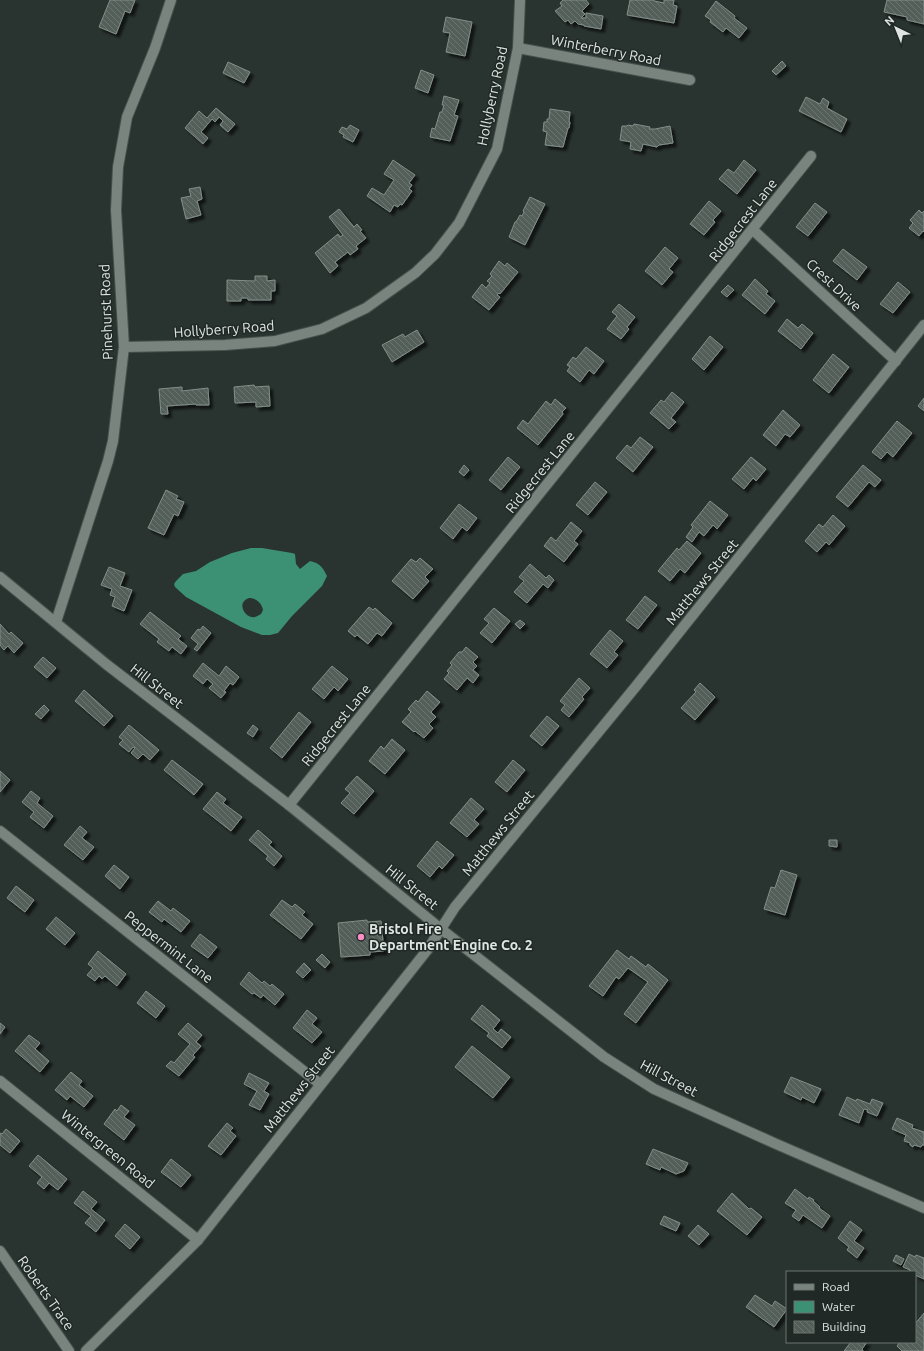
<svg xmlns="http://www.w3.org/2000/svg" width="924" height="1351" viewBox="0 0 924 1351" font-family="Ubuntu,sans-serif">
	<defs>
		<pattern id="building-back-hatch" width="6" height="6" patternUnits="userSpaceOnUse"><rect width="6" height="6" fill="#535e59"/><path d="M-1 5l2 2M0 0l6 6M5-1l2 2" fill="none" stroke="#6b7571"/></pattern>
		<filter id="shadow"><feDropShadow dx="3.5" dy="3.5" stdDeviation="1" flood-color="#0009"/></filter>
	</defs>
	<rect width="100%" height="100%" fill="#29332f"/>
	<path fill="#3c9074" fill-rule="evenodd" d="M251 548H262L292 553 295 554 296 564 300 569 310 561C320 563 323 568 327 576L322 586 292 616 278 633 270 635H262L241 627 186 597 175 587 174 584 176 581 183 574 196 571 210 562 232 553ZM249 598C256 598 262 603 263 610L261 614C259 615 258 616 255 617 246 619 235 603 249 598Z"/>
	<g fill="url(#building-back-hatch)" stroke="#838f8a" filter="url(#shadow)">
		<polygon points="110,0 135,0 130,13 125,11 116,34 99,27"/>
		<polygon points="563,0 586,0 589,4 582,11 585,14 581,18 586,18 586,13 603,16 601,29 584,26 584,25 578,24 575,21 571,24 568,20 565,22 555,11 562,6 560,3"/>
		<polygon points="630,0 654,0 654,1 664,3 664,0 674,0 673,5 677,6 674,23 627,15"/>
		<polygon points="887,0 924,0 924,24 907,20 907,17 884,12"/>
		<polygon points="716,1 735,16 734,18 747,28 739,38 726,28 723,32 710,22 711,20 705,16"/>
		<polygon points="446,17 472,22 465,56 446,52 450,33 443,32"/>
		<polygon points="782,61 786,66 776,75 772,71"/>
		<polygon points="228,62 250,72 244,83 223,73"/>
		<polygon points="421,70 434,75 428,93 415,88"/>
		<polygon points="444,96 459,100 454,115 458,116 450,141 430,137 432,128 435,129 440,112 442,112 444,105 442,105"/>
		<polygon points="806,97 820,104 823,98 829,102 827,108 847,119 841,132 799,111"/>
		<polygon points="216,108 235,124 228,132 220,125 223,121 219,117 215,122 212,119 201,132 208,138 203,144 185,128 199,111 207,118"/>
		<polygon points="550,109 570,112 569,122 570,122 569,128 568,128 563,147 545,145 547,132 543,131 544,122 547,122 547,119 549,119"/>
		<polygon points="634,124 650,127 649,129 655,129 670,126 673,143 659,145 657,147 643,144 641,151 630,149 631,142 620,140 622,126 627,126 628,125 633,126"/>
		<polygon points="350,125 359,130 353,142 343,137 344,135 339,132 342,127 347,129"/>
		<polygon points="393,160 415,175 409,183 412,185 409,189 412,191 402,205 400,204 398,207 394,205 390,212 367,196 372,188 384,195 394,180 384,174"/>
		<polygon points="744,160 756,170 737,194 719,179 728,169 734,173"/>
		<polygon points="200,187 202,199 197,201 201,215 186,219 181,198 191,196 189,189"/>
		<polygon points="530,197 545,204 525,245 509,237 515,222 516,222 520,215 522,216 524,212 523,211"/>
		<polygon points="709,201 721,211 713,220 715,222 704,235 690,224"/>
		<polygon points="815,203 827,212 808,236 796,227"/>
		<polygon points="339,209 354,227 357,224 362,230 360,231 366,238 356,246 358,249 350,255 348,252 335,262 338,266 330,273 315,253 338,234 340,237 343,235 329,217"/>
		<polygon points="919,210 922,213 924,211 924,232 923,231 919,236 909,228 913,223 910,220"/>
		<polygon points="665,247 678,258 669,269 673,272 662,285 645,271"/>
		<polygon points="843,249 867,267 857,280 833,261"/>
		<polygon points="499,261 505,266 507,263 518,272 500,294 499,293 497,295 500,297 489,310 472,297 482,284 486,288 490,283 487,281 492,276 490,274"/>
		<polygon points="255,276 267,276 267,281 275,280 275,291 271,291 271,300 248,300 248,298 241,298 241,301 227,301 227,280 255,281"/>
		<polygon points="755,279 768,291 766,294 775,301 765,314 742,295"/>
		<polygon points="898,282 910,292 893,313 880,304"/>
		<polygon points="728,285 734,290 727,297 721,292"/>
		<polygon points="619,304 635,317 627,327 629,329 621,339 607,329 617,316 612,312"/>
		<polygon points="787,319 798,328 802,324 813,333 801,349 778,331"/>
		<polygon points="417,330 424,342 392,362 382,345 403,334 405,337"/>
		<polygon points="710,336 723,347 704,370 692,359"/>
		<polygon points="586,347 604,361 594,374 589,370 580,382 567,371 570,367 567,365 573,357 576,359"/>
		<polygon points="833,354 849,367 829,393 813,380"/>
		<polygon points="254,385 255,387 269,386 270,406 256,407 256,402 235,403 234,387"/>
		<polygon points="182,387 182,391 208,388 209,405 196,405 196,404 167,406 168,414 161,414 159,389"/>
		<polygon points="672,392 684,402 671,418 676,422 669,429 650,413 661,400 664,402"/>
		<polygon points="924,398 924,411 918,406"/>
		<polygon points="555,399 566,408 562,412 563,414 538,445 517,428 523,420 528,424 546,401 551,405"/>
		<polygon points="783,410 800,425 790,437 785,434 776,446 763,435"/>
		<polygon points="897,421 912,433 893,457 887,452 881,459 872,452"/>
		<polygon points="640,437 653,447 633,472 616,458 627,445 631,448"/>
		<polygon points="508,457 520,467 501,490 489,480"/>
		<polygon points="751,457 766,469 756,481 753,478 744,489 732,479"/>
		<polygon points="464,465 469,470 464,476 459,472"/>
		<polygon points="863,465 881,480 875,487 869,482 848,507 836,497"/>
		<polygon points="595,482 607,492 588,515 576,505"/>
		<polygon points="166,490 178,496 176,499 184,502 178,516 174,514 164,535 148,528"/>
		<polygon points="710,501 728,515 717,529 713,525 704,536 699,532 692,542 686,537 693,527 691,525"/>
		<polygon points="459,504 477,518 467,531 462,527 453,539 440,528"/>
		<polygon points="833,515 845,526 829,545 826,542 817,552 805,541 819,524 823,527"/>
		<polygon points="571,522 582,531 574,541 578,544 564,562 544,546 551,537 556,541"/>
		<polygon points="687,541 701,553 685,573 680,569 670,581 658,571 677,548 679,550"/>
		<polygon points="420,558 433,569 425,577 429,581 413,599 392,581 411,559 416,562"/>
		<polygon points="530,564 546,578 549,575 554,580 548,588 543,584 527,603 514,592 524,581 519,577"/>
		<polygon points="109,567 125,573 120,586 132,590 124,611 112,606 115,597 110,595 112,589 101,585"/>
		<polygon points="645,596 657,605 638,629 626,620"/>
		<polygon points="369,607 373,610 375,608 392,623 382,636 377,633 368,644 357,635 355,637 348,631"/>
		<polygon points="494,608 510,621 492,643 480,633 489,623 484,619"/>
		<polygon points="150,612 181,636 178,639 187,646 181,654 172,647 169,651 157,642 159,639 140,624"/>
		<polygon points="520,620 525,624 520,629 515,624"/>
		<polygon points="0,624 9,634 11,632 23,643 14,653 8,646 4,650 0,645"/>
		<polygon points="203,626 211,633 197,651 194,649 198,644 191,638 198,629 200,630"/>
		<polygon points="610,630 623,641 614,652 618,655 607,668 590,654"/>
		<polygon points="466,647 478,657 473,662 477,666 473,670 479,675 473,683 467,678 457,690 444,679 449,673 447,671 452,665 450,663 459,652 462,652"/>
		<polygon points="43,657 56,668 47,678 34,667"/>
		<polygon points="203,663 219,676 226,666 239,677 233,685 230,683 224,691 226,692 221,698 209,688 213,684 207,679 203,684 193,676"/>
		<polygon points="332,666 348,679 338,691 334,687 324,699 312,689"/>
		<polygon points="579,678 590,688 582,697 584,699 569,717 561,710 565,705 560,701"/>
		<polygon points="700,683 715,697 695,720 681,708 696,692 694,690"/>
		<polygon points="84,690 113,716 104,726 75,701"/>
		<polygon points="427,691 440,702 431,712 436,717 429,724 433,728 424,738 415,731 414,732 402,722 411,712 408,709 416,700 418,702"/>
		<polygon points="44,705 49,710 41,719 35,714"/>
		<polygon points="299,712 311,722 282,758 270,748"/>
		<polygon points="547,716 559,726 542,746 530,736"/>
		<polygon points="129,725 159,750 150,760 143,754 138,759 131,753 135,748 133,747 129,752 119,744 123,740 119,737"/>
		<polygon points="253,725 258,729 253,737 247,733"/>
		<polygon points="392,739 405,750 385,774 369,761 381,746 384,749"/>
		<polygon points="172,760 203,784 194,795 164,770"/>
		<polygon points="513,760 525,770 507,792 495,782"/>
		<polygon points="0,771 10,780 0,792"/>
		<polygon points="357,776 374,791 354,814 341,803 350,793 345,789"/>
		<polygon points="31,791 40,798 37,803 53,816 44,828 30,817 34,812 22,802"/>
		<polygon points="217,792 226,799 223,803 242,817 231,831 203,809"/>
		<polygon points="471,798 484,809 474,820 479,824 467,837 450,823"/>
		<polygon points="80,826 87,832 82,838 94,847 83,860 64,845"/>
		<polygon points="258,830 272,842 269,845 282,856 274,866 266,859 268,856 249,840"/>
		<polygon points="829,840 837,840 837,847 829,846"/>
		<polygon points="437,841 454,855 442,869 439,866 430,877 417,866"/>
		<polygon points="114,865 129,877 120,889 105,876"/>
		<polygon points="781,870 797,875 785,915 764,909 771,887 775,888"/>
		<polygon points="16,886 34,900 25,912 7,898"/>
		<polygon points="282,900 292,907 295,904 305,912 302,915 313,924 301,939 270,915"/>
		<polygon points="158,901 171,911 173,908 190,921 181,932 164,919 162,922 149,912"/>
		<polygon points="56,917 75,933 65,945 46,929"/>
		<polygon points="367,920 367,922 381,921 384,951 370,952 370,955 341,957 338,923"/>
		<polygon points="200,934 217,947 208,958 191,946"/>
		<polygon points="617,950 629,959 631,956 646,967 648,964 668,980 636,1023 624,1014 648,982 628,968 619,979 616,977 603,996 589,986"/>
		<polygon points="98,951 126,974 117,986 105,976 102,979 99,976 95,981 87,975 93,968 88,964"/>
		<polygon points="322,954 330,962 325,968 316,960"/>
		<polygon points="304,963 311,970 303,978 296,972"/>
		<polygon points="249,972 262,983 264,981 270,986 272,984 284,994 275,1005 263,995 261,998 254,993 252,994 240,984"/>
		<polygon points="146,991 165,1006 156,1018 137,1003"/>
		<polygon points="482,1005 500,1020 493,1029 498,1033 501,1029 511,1037 502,1048 487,1036 489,1033 471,1019"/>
		<polygon points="307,1010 317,1018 312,1024 322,1032 312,1043 293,1028"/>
		<polygon points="0,1023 5,1027 0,1034"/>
		<polygon points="188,1023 202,1035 196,1042 201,1046 193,1055 195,1057 179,1076 166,1066 171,1061 174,1063 190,1044 178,1034"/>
		<polygon points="29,1035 40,1043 35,1049 49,1061 40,1072 15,1051"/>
		<polygon points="472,1046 510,1077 493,1098 455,1067"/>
		<polygon points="71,1072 82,1081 79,1085 93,1096 84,1107 70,1096 67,1100 55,1090"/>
		<polygon points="249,1073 269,1083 264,1091 269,1094 260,1110 249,1105 257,1091 244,1084"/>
		<polygon points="791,1077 821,1089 814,1103 802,1097 801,1100 784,1092"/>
		<polygon points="847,1097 856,1101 857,1099 870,1104 872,1099 883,1103 877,1116 867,1112 868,1110 864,1109 859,1123 839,1115"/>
		<polygon points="121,1105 129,1111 124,1117 135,1125 124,1140 104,1124 115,1109 117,1111"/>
		<polygon points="897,1118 913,1125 912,1128 924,1132 924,1145 922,1145 921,1147 914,1145 913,1147 910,1145 910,1143 904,1141 906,1135 892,1129"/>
		<polygon points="227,1123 233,1128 230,1131 236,1136 221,1155 208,1146"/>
		<polygon points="6,1129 20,1141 10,1153 0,1145 0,1133 2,1134"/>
		<polygon points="653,1149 688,1163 684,1171 676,1174 661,1167 660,1170 646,1164"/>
		<polygon points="38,1155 67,1179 58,1190 49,1183 44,1189 37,1183 42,1177 29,1166"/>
		<polygon points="171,1159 191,1175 181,1187 161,1172"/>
		<polygon points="795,1189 808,1199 809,1197 814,1200 813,1201 820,1207 819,1208 830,1216 822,1228 803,1215 799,1221 792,1216 796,1210 785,1203"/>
		<polygon points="83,1191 97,1202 91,1209 105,1220 96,1232 85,1223 91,1216 74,1203"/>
		<polygon points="732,1193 749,1209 751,1208 762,1217 747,1235 717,1211"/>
		<polygon points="664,1216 680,1223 676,1231 660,1224"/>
		<polygon points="850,1221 862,1230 854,1241 864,1248 857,1258 847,1250 849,1247 838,1238"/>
		<polygon points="125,1224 140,1237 130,1249 115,1236"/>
		<polygon points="698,1225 709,1234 699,1245 688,1236"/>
		<polygon points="909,1254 915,1257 916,1255 924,1258 924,1279 915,1275 915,1272 909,1272 910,1270 903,1267"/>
		<polygon points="896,1255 904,1259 901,1265 893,1261"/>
		<polygon points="755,1295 772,1306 775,1301 787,1309 774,1327 746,1307"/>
		<polygon points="924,1313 924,1351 902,1351 897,1346 900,1342 915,1342 915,1324"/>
		<polygon points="851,1342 867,1342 862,1349 863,1351 844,1351"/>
	</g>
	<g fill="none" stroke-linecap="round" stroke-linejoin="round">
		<defs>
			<g id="minor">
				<polyline points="518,48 690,80"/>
				<polyline points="753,230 896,361"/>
				<polyline points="124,347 225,345 275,341 322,329 366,308 415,273 435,254 459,223 497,149 518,48 520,0"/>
				<polyline points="0,577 106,664 289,805 441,929 604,1057 654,1089 774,1143 924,1208"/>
				<polyline points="56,622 108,461 113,441 124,347 116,210 118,167 127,117 155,48 171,0"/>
				<polyline points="289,805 811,156"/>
				<polyline points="0,831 320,1084"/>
				<polyline points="0,1081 198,1240"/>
				<polyline points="0,1251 69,1351"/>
				<polyline points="86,1351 198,1240 428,949 455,907 637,685 924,325"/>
			</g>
		</defs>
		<use href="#minor" stroke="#47504c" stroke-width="12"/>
		<use href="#minor" stroke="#79847f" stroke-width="10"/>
	</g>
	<circle fill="#fa8fc7" stroke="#202925" stroke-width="1.5" cx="361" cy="937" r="4"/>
	<g text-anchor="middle" stroke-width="3" stroke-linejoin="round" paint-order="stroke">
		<g font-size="14" fill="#dfe5e3" stroke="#202925">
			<text transform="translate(606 50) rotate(11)" y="5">Winterberry Road</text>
			<text transform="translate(492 96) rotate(-78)" y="5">Hollyberry Road</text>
			<text transform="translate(743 220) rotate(-52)" y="5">Ridgecrest Lane</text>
			<text transform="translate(834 285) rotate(43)" y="5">Crest Drive</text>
			<text transform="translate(106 312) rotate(-92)" y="5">Pinehurst Road</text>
			<text transform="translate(224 329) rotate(-4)" y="5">Hollyberry Road</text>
			<text transform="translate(540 472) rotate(-51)" y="5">Ridgecrest Lane</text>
			<text transform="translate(702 582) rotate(-51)" y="5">Matthews Street</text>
			<text transform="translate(157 686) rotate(38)" y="5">Hill Street</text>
			<text transform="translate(336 725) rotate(-51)" y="5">Ridgecrest Lane</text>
			<text transform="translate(498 833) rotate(-51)" y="5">Matthews Street</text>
			<text transform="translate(412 887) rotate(39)" y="5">Hill Street</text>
			<text transform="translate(169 947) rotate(38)" y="5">Peppermint Lane</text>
			<text transform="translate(669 1078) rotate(28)" y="5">Hill Street</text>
			<text transform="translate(299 1089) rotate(-52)" y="5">Matthews Street</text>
			<text transform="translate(108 1149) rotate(39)" y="5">Wintergreen Road</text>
			<text transform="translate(46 1293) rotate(55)" y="5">Roberts Trace</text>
		</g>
		<g font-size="14" font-weight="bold" fill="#dfe5e3" stroke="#202925" text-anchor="start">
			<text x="369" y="934">Bristol Fire<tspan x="369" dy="16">Department Engine Co. 2</tspan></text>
		</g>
	</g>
	<rect x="786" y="1271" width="130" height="72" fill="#202925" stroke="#6c7471"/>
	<rect x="794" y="1284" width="20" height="6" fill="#79847f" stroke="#6c7471"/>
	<text x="822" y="1291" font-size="12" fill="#dfe5e3">Road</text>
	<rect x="794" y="1301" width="20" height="12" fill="#3c9074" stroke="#6c7471"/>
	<text x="822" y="1311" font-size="12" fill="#dfe5e3">Water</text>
	<rect x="794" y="1321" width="20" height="12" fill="url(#building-back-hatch)" stroke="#6c7471"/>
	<text x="822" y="1331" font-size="12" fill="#dfe5e3">Building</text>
	<g transform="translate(896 28) rotate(317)" stroke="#202925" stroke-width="3" paint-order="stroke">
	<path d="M0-3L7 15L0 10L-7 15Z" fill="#dfe5e3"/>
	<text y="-6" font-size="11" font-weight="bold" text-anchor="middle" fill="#dfe5e3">N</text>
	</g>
</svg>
